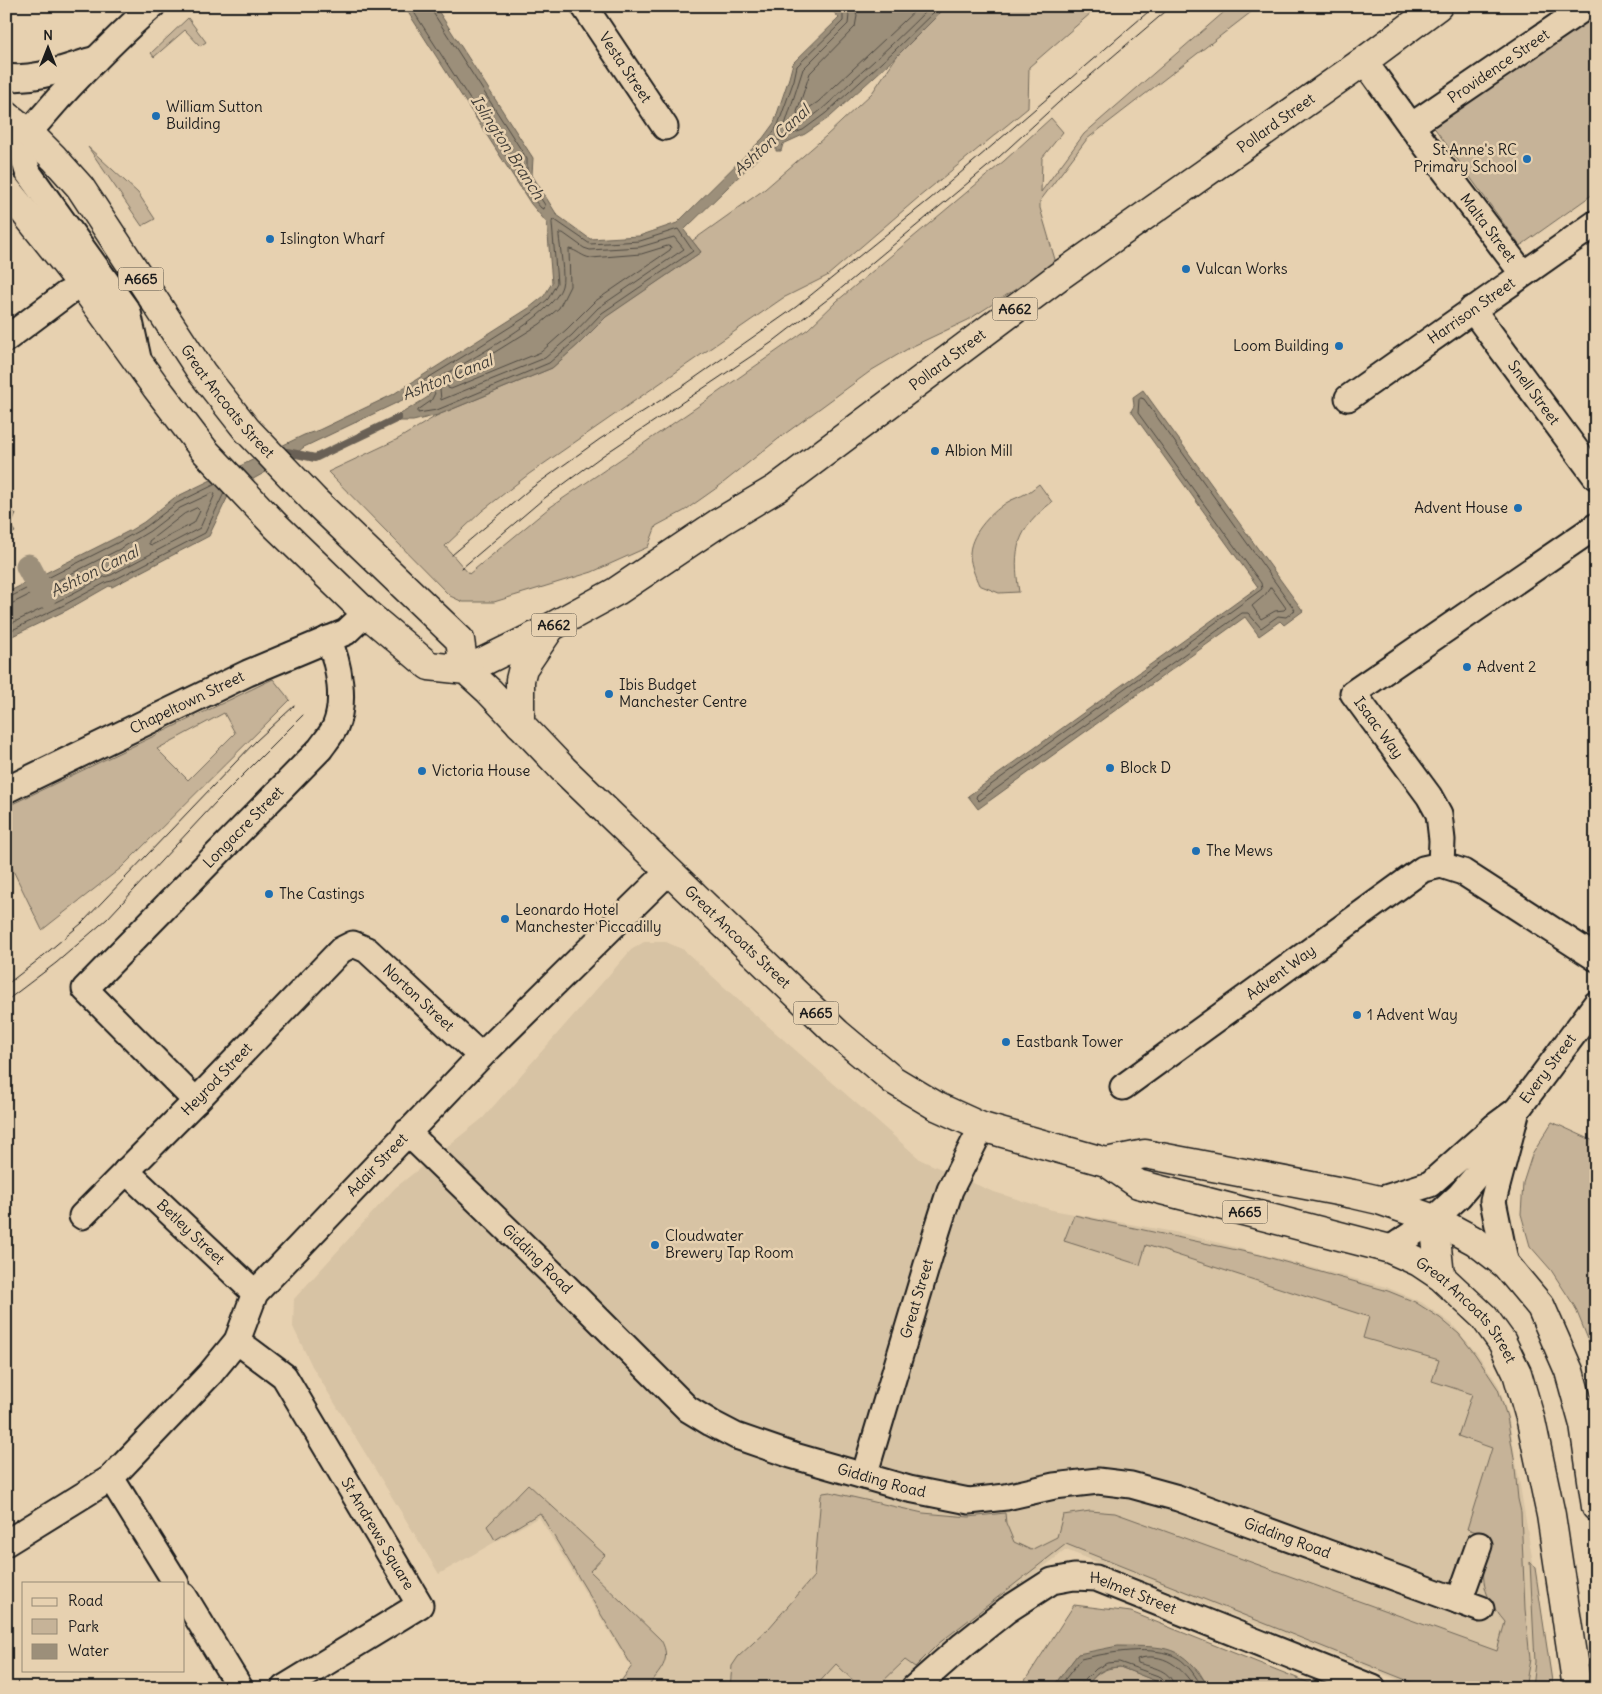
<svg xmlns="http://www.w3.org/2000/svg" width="1602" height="1694" viewBox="0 0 1602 1694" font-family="Delius,sans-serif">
	<rect width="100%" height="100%" fill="#e7d1b0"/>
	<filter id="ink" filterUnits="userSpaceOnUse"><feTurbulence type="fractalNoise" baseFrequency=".02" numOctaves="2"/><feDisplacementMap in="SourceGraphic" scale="10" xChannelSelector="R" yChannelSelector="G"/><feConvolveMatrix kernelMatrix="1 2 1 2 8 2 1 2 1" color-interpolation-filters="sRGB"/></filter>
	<g filter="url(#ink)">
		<polygon fill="#d7c3a4" points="644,942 666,942 684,950 736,998 921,1160 991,1191 1052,1210 1185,1234 1386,1287 1421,1302 1452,1324 1479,1356 1499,1386 1509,1420 1554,1688 1419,1688 1066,1550 941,1645 893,1688 616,1688 631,1667 539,1517 439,1574 312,1366 293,1327 294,1299 395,1188 483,1118 631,950"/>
		<g fill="#c6b398" stroke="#71685a" fill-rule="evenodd">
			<polygon points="947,6 1099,6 1029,67 1028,108 919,197 827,276 783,298 529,474 482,511 445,546 469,574 549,508 700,405 808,329 837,301 1004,161 1051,118 1063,132 1042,158 1041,192 1084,134 1231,6 1259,6 1087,139 1040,201 1040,208 1056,263 968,320 911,347 872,370 782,436 718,487 684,511 656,526 648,547 592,572 494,602 463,602 450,596 328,472 398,439 438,415 552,368 580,343 605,317 701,252 692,241 765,189 826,136 872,93 897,56"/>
			<polygon points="1595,12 1596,192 1520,246 1433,126"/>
			<polygon points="188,18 206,42 200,46 185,30 154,57 151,53"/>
			<polygon points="88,147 138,193 155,219 142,226"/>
			<path d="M1039 484 1052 502C1017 530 1012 548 1019 592L999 593 979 585C975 576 971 566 970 556 969 535 990 514 1006 503 1012 499 1020 497 1027 493 1031 491 1035 487 1039 484Z"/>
			<path d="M273 679 290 700 121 868 42 930 6 856V807ZM224 713 235 733 188 780 157 749Z"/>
			<polygon points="1552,1122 1596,1142 1596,1359 1575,1307 1551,1270 1530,1246 1521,1214 1523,1183 1532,1155"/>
			<path d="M1074 1215 1260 1255 1388 1291 1415 1302 1440 1318 1459 1334 1475 1354 1498 1389 1507 1417 1514 1458 1518 1499 1521 1512 1525 1609 1530 1659 1525 1688H1426L1066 1544 938 1644 915 1667 905 1660 876 1688H861L836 1664 814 1688H730L732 1666 738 1657 769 1628 814 1576 821 1496 823 1493 830 1492 923 1513 969 1517 1005 1513 1006 1523 1014 1542 1031 1550 1057 1537 1063 1515 1090 1511 1115 1513 1497 1651 1505 1622C1478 1590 1481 1574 1490 1536L1467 1529 1492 1448 1458 1436 1472 1394 1432 1381 1439 1360 1363 1338 1369 1317 1146 1245 1140 1265 1064 1241Z"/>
			<path d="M528 1484 605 1555 590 1571 661 1640C673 1661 659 1671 647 1688H616L632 1666 540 1513 495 1540 487 1526Z"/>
			<polygon points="1530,1562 1535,1568 1553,1688 1532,1688 1535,1662"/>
			<polygon points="1074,1605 1131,1612 1322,1688 1209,1688 1198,1670 1078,1654 1052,1688 1022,1688 1024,1682"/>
			<path d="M1120 1667 1159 1682 1165 1688H1084C1096 1675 1101 1668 1120 1667Z"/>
		</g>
		<g fill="#9c8f7a" stroke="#696154">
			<polygon points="404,6 435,6 533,158 532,175 557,215 590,239 639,236 677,223 763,138 774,123 789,78 793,63 839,18 828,6 947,6 897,56 830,117 805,134 783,144 781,151 776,151 776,146 770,146 684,230 701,252 606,317 580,343 552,368 438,415 413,421 398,421 399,415 428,397 430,392 415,394 304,447 289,459 230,492 209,536 112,587 109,586 67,610 6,639 6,593 131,530 144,522 174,498 304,435 319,430 392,395 529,308 544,296 552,283 547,223 531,204"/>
			<polygon points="1143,390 1303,611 1284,625 1280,621 1259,636 1245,617 978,809 968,796 1258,587 1131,411 1134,406 1133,397"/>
			<polygon points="6,504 16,514 11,526 15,532 6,537"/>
			<path d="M1118 1646C1167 1647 1181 1643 1209 1688H1165L1158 1682 1120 1667 1108 1668 1098 1673 1084 1688H1052L1078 1654Z"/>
		</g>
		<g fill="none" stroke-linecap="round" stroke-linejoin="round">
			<g stroke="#4f4a42" stroke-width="1">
				<polyline points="410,6 535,201 541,208 544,209 545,205 527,177 527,159 432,11 431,6"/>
				<polyline points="835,6 843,15 843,21 797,66 794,80 778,125 770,137 772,140 778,141 789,135 803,130 826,113 893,52 940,6"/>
				<path d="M843 6 849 15 848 24 803 69 785 125 786 129C810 125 836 96 853 80 880 56 906 31 931 6"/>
				<polyline points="853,6 857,16 855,27 810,73 797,112 798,115 818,102 920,6"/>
				<polygon points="553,220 555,220 590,244 640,241 678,229 693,251 602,313 577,339 549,363 437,410 418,413 418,410 431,401 435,393 430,387 418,388 418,384 477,348 532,313 548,299 557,283 552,223"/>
				<path d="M560 233H563L584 248 590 250 640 247 674 237 684 249 598 308 572 335 545 358 441 400 440 389 436 382V380C465 362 554 316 562 286 565 276 560 247 559 236Z"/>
				<path d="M668 246 671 247 670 250 594 302 567 329 541 352 451 389 448 388 447 382 540 324 559 308 570 286 569 249C577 250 582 257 591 258L641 254Z"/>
				<polygon points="1141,398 1144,399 1295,610 1286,617 1278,616 1261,628 1248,613 1242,613 979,801 976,798 977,795 1262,589 1261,583 1138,413 1139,400"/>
				<polygon points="197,508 200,511 194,523 152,545 149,544 149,541 184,514"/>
				<polygon points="1271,587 1286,608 1284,610 1275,611 1261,619 1252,606 1265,595"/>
				<polyline points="6,597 10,597 117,543 147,526 177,503 216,484"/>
				<polyline points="6,604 13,603 120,549 150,531 180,508 212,493 215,494 200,528 111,575 104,577 62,599 6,626"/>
				<polyline points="6,633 64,605 107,582 112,581 205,533 224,493"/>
				<path d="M1058 1688 1081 1659C1105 1653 1155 1644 1178 1658 1188 1664 1196 1677 1203 1688"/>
				<polyline points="1080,1688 1082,1683 1096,1669 1107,1663 1119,1662 1161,1677 1167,1683 1168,1688"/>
				<path d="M1174 1688C1173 1670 1151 1667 1138 1663L1137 1659C1163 1651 1182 1667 1195 1688"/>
			</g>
			<polyline stroke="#696154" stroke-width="8" points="287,452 315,458 398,418"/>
			<polyline stroke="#9c8f7a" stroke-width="25" points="28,566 44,596"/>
			<defs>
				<g id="minor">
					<path id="s1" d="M584 6 665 127"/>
					<path id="s2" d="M1364 61 1411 126 1523 274"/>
					<path d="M6 77C37 81 67 67 96 59"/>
					<path id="s3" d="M1411 126 1587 6"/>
					<path d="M29 133C22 147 23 160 29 174L128 312 139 363"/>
					<path d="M16 145C31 131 44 115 58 99 88 67 118 36 152 6"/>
					<path id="s4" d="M1472 309 1596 477"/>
					<polyline points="6,339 66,294"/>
					<path id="s5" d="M1348 398 1596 223"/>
					<path id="s6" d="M1596 526 1353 693 1429 796 1439 814 1442 840 1441 865 1463 872 1596 958"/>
					<path id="s7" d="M6 790 248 673 346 632 366 613"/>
					<path id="s8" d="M1123 1087 1423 869 1441 865"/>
					<path id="s9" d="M196 1101 85 989 320 749C325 742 331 735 335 727 346 702 339 663 328 639"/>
					<path id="s10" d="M407 1132 559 1280 688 1409 711 1423 736 1436 791 1455 909 1489 969 1501 1006 1497 1054 1486 1098 1481 1131 1485 1178 1498 1459 1601 1479 1545"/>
					<path id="s11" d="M126 1171 255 1293"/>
					<polyline points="1379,1200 1430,1184 1494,1127 1517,1110"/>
					<path id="s12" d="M82 1216 196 1101 341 950 353 944 367 950 481 1056"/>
					<polyline points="1390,1249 1434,1219 1459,1196 1504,1143"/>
					<path id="s13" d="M1506 1265 1493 1201 1517 1110 1596 1004"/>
					<path id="s14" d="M237 1341 284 1376 420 1605 284 1688"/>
					<path id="s15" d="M864 1476 937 1231 950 1190 982 1127"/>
					<polyline points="111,1478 176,1583"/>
					<path id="s16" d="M6 1543 111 1478 210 1374 237 1341 255 1293 481 1056 669 871"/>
					<polyline points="184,1596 240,1688"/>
					<polyline points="1459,1601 1481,1609"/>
					<path id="s17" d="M914 1688 963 1645 1007 1610 1052 1581 1074 1577 1096 1578 1373 1688"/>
				</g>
				<g id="major">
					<path id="s18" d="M466 670 531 638 617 591 720 522 777 488 1058 277 1364 61 1438 6"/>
					<polyline points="520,724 520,680 523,668 549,630"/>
				</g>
				<g id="highway">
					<path id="s19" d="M6 115 29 133 54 158 80 187 202 373 247 430 314 500 460 640 464 669"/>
					<path id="s20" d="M6 189 81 283 156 387 204 450 275 525 366 613 429 666 466 670 489 691 563 769 837 1033 893 1080 938 1107 982 1127 1106 1162 1138 1184 1390 1249 1419 1262 1440 1276 1484 1317 1502 1342 1517 1373 1531 1421 1551 1515 1577 1688"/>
					<polyline points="1106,1162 1145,1154 1353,1194 1379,1200 1434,1219 1475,1241 1506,1265 1541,1307 1569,1371 1584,1425 1596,1507"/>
					<polyline points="1434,1219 1440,1276"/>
				</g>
			</defs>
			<use href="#minor" stroke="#1c1c1c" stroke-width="29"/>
			<use href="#major" stroke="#1c1c1c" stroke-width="31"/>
			<use href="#highway" stroke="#1c1c1c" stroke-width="31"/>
			<use href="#minor" stroke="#e7d1b0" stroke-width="25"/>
			<use href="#major" stroke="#e7d1b0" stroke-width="28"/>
			<use href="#highway" stroke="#e7d1b0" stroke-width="28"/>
			<g stroke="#1c1c1c" stroke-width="1">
				<polyline points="452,555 530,489 600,439 686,384 796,307 930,199 1155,6"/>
				<polyline points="462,568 542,500 602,456 771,343 832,296 999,157 1058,103 1172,6"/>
				<polyline points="6,985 37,961 82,923 256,741 294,706"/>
				<polyline points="6,1001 56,963 107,919 216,802 303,715"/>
			</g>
		</g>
	</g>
	<g fill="#1f6fb2" stroke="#e7d1b0" stroke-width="2">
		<circle cx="156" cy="116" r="5"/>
		<circle cx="1527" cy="159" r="5"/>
		<circle cx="270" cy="239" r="5"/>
		<circle cx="1186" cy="269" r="5"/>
		<circle cx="1339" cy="346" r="5"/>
		<circle cx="935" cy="451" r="5"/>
		<circle cx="1518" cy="508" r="5"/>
		<circle cx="1467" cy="667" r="5"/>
		<circle cx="609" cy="694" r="5"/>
		<circle cx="1110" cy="768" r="5"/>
		<circle cx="422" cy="771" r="5"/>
		<circle cx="1196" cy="851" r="5"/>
		<circle cx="269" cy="894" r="5"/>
		<circle cx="505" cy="919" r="5"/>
		<circle cx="1357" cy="1015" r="5"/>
		<circle cx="1006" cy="1042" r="5"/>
		<circle cx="655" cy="1245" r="5"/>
	</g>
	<g text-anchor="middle" stroke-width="5" stroke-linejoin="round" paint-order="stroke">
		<g fill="#e7d1b0" stroke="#595248" stroke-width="1">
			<rect x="118.5" y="267.5" width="45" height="23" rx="4"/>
			<rect x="992.5" y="297.5" width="45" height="23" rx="4"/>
			<rect x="531.5" y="613.5" width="45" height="23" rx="4"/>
			<rect x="793.5" y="1001.5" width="45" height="23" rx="4"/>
			<rect x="1222.5" y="1200.5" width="45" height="23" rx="4"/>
		</g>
		<g font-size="14" font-weight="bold" fill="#1c1c1c">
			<text x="141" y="284">A665</text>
			<text x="1015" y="314">A662</text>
			<text x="554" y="630">A662</text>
			<text x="816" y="1018">A665</text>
			<text x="1245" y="1217">A665</text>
		</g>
		<g font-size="15" fill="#1c1c1c" stroke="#e7d1b0">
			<text dy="5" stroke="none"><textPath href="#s3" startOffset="106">Providence Street</textPath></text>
			<text dy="5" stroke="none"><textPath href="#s1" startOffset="74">Vesta Street</textPath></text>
			<text dy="5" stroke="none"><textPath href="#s18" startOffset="979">Pollard Street</textPath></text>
			<text dy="5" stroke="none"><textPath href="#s2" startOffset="208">Malta Street</textPath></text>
			<text dy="5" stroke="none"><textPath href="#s5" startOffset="151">Harrison Street</textPath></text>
			<text dy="5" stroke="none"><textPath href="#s18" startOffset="574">Pollard Street</textPath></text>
			<text dy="5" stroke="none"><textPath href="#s4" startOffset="104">Snell Street</textPath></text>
			<text dy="5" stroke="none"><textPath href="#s19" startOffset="364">Great Ancoats Street</textPath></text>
			<text dy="5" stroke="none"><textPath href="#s7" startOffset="201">Chapeltown Street</textPath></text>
			<text dy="5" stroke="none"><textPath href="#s6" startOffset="338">Isaac Way</textPath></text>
			<text dy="5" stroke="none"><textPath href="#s9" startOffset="384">Longacre Street</textPath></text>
			<text dy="5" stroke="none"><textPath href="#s20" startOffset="1058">Great Ancoats Street</textPath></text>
			<text dy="5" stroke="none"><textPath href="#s8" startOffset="195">Advent Way</textPath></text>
			<text dy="5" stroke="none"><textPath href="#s12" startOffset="470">Norton Street</textPath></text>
			<text dy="5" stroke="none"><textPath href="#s13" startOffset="211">Every Street</textPath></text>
			<text dy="5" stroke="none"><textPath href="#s12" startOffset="192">Heyrod Street</textPath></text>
			<text dy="5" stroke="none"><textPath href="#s16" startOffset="538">Adair Street</textPath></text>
			<text dy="5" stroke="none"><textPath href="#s11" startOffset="89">Betley Street</textPath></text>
			<text dy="5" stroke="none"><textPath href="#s10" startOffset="182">Gidding Road</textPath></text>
			<text dy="5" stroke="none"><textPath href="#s15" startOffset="185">Great Street</textPath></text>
			<text dy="5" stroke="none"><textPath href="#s20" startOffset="1898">Great Ancoats Street</textPath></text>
			<text dy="5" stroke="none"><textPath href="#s10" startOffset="602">Gidding Road</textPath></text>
			<text dy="5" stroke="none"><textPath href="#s14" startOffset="242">St Andrews Square</textPath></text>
			<text dy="5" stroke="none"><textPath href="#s10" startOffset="1021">Gidding Road</textPath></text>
			<text dy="5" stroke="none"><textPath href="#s17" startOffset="259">Helmet Street</textPath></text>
		</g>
		<g font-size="15" fill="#1c1c1c" stroke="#e7d1b0" text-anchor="start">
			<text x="166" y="112">William Sutton<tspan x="166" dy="17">Building</tspan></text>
			<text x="1517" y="155" text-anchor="end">St Anne's RC<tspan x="1517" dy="17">Primary School</tspan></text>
			<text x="280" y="244">Islington Wharf</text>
			<text x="1196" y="274">Vulcan Works</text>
			<text x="1329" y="351" text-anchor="end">Loom Building</text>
			<text x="945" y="456">Albion Mill</text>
			<text x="1508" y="513" text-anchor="end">Advent House</text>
			<text x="1477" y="672">Advent 2</text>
			<text x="619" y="690">Ibis Budget<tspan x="619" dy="17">Manchester Centre</tspan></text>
			<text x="1120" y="773">Block D</text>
			<text x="432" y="776">Victoria House</text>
			<text x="1206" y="856">The Mews</text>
			<text x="279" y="899">The Castings</text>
			<text x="515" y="915">Leonardo Hotel<tspan x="515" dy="17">Manchester Piccadilly</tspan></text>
			<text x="1367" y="1020">1 Advent Way</text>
			<text x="1016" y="1047">Eastbank Tower</text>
			<text x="665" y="1241">Cloudwater<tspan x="665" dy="17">Brewery Tap Room</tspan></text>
		</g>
		<g font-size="16" font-style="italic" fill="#423e38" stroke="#e7d1b0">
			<text transform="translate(771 140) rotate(-42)" y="6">Ashton Canal</text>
			<text transform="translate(508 147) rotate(57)" y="6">Islington Branch</text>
			<text transform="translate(447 377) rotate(-22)" y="6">Ashton Canal</text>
			<text transform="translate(94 571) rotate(-26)" y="6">Ashton Canal</text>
		</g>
	</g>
	<rect width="1602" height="1694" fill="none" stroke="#e7d1b0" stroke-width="25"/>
	<rect x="12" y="12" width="1577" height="1669" fill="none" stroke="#1c1c1c" stroke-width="2" filter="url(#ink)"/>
	<rect x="22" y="1582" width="162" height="90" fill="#e7d1b0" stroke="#968975"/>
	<rect x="32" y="1598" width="25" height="8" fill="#e7d1b0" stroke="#968975"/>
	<text x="68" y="1606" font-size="15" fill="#1c1c1c">Road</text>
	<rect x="32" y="1619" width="25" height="15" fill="#c6b398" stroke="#968975"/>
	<text x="68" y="1632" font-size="15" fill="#1c1c1c">Park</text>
	<rect x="32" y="1644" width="25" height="15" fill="#9c8f7a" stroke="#968975"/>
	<text x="68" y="1656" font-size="15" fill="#1c1c1c">Water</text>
	<g transform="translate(48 48)" stroke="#e7d1b0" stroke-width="4" paint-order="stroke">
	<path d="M0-4L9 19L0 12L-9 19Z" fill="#1c1c1c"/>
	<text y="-8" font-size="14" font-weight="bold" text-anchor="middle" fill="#1c1c1c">N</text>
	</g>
</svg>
